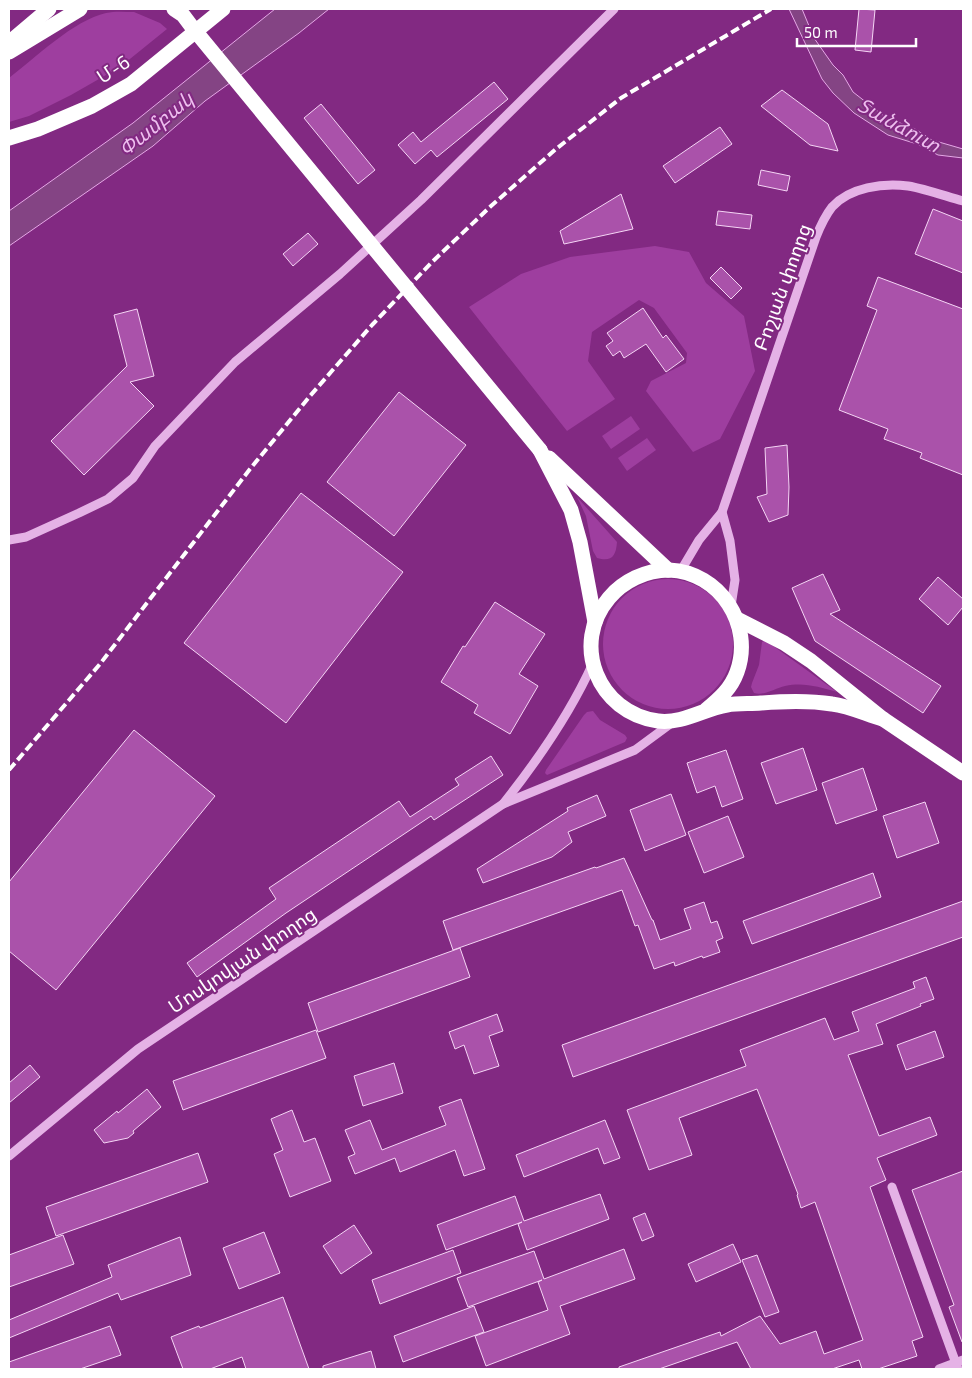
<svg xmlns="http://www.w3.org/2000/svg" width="972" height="1378" viewBox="0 0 972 1378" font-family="'Exo 2','Noto Sans Armenian',sans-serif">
	<rect width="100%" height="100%" fill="#822982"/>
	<g fill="#9e3e9f">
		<path d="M134 12 160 23 167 29 120 67 71 95 29 116 9 122V78C35 58 74 20 106 13 115 11 125 12 134 12Z"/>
		<polygon points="655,246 689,252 706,283 744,316 755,371 720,439 693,452 646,391 651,381 686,363 687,353 654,308 639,300 592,332 588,361 615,399 567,431 469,307 521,274 570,257"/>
		<polygon points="631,416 640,429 611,449 602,436"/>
		<polygon points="647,438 656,450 627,471 618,458"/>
		<path d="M577 497 617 542C616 557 611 562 597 558L593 551 586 516Z"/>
		<circle cx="668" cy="644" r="65"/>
		<path d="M765 640 837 692C819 687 804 682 785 686 775 688 765 696 754 693L751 687 752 683 759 665 762 642Z"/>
		<polygon points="593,711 600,720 625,735 627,738 625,742 547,775 545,773 546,770 584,715 587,712"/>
	</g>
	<g fill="#844484" stroke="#e5a7e6">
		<polygon points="275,9 329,9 299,33 205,101 153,146 9,246 9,211 133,123"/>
		<polygon points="789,9 802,9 814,38 833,65 843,75 853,92 885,117 915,129 932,140 963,149 963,158 938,155 917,144 888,135 854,113 833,93 822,79"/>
	</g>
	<g fill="#aa52aa" stroke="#f5d5f5">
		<polygon points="859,9 875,10 871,52 855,50"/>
		<polygon points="494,82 508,99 437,157 431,150 415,164 398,145 413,132 421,142"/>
		<polygon points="782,90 828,124 838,151 810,145 761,106"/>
		<polygon points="321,104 375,170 358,184 304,118"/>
		<polygon points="720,127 732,144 675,183 663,166"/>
		<polygon points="761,170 790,176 787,191 758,185"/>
		<polygon points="621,194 633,229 564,244 560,231"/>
		<polygon points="933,209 963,221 963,273 915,254"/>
		<polygon points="718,211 752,215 750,229 716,225"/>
		<polygon points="308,233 318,244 293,266 283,254"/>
		<polygon points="721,267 742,288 731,299 710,278"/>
		<polygon points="878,277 963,309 963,475 920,458 922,453 884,439 888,429 839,410 877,310 867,306"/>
		<polygon points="643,308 663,338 666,335 684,359 666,372 646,344 624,358 620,351 613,356 606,346 613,341 607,333"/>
		<polygon points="137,309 154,376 130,382 154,406 84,475 51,441 127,366 114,315"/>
		<polygon points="399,392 466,445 394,536 327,482"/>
		<polygon points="787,445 789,487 788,515 769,522 757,497 767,494 765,448"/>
		<polygon points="301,493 403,572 286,723 184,643"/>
		<polygon points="823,574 840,610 830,614 941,686 923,713 815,641 792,588"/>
		<polygon points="938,577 963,599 963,607 948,625 919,599"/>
		<polygon points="495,602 545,634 519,674 538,686 510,734 474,713 478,705 441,682 463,646 465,647"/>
		<polygon points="134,730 215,796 56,990 9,951 9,882"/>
		<polygon points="803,748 817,790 776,804 761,763"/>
		<polygon points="726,750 743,799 722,807 715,786 697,793 687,763"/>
		<polygon points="491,756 503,775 434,820 431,816 286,913 197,977 187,963 276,899 269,888 399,801 410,817 459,785 455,779"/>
		<polygon points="863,768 877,810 836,824 822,783"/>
		<polygon points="671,794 686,835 645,851 630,810"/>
		<polygon points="597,795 606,816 568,832 572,842 552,857 483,883 477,869 568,811 567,808"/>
		<polygon points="925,802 939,843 897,858 883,816"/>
		<polygon points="728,816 744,857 704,873 688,832"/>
		<polygon points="624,858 652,920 653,920 660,940 691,929 684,909 704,902 711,923 717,921 723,938 716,941 720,952 703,958 702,956 675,966 674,962 654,969 638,925 635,926 622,890 453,950 443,921 595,867 596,868"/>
		<polygon points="873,873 881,897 752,944 743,921"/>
		<polygon points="963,901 963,937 573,1077 562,1045"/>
		<polygon points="460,948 470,977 318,1032 308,1003"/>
		<polygon points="926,977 934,999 920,1004 921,1006 876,1024 883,1044 848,1055 879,1136 930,1117 937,1135 877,1158 886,1180 870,1187 923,1337 912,1341 917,1356 878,1369 862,1369 859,1360 832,1369 751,1369 737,1342 659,1369 619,1369 619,1367 720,1332 721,1336 760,1316 780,1344 816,1331 824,1354 863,1340 815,1202 801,1208 797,1195 798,1194 757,1089 679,1118 692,1155 649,1170 627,1110 746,1066 740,1050 825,1018 834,1040 859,1031 852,1012 915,988 913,982"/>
		<polygon points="497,1014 503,1031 489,1036 499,1066 474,1074 464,1045 455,1049 449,1032"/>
		<polygon points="316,1030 326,1058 183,1110 173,1081"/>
		<polygon points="935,1031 944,1057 906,1070 897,1045"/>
		<polygon points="394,1063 403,1093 363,1106 354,1076"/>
		<polygon points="30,1065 40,1077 9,1103 9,1083"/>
		<polygon points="147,1089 161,1107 133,1131 134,1133 128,1138 104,1143 94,1130 117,1111 118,1113"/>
		<polygon points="461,1099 485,1169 464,1176 455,1150 400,1172 395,1158 355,1174 348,1157 355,1154 345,1130 370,1120 382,1150 446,1125 439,1107"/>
		<polygon points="292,1110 304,1142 315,1138 331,1181 290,1197 274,1154 283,1150 271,1119"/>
		<polygon points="605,1120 620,1158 604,1164 598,1148 524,1177 516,1155"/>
		<polygon points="198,1153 208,1182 56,1236 46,1207"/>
		<polygon points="963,1171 963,1342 962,1342 949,1307 954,1305 912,1190"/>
		<polygon points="600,1194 609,1219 527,1250 518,1224 522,1222 446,1250 437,1225 515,1196 524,1221"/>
		<polygon points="645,1213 654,1236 642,1241 633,1218"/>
		<polygon points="354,1225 372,1253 341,1274 323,1246"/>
		<polygon points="264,1232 280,1273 239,1289 223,1248"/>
		<polygon points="63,1235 74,1264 9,1287 9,1255"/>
		<polygon points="180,1237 191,1275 121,1300 118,1293 9,1338 9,1320 112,1277 108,1265"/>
		<polygon points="733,1244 741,1262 696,1282 688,1264"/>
		<polygon points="624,1249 635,1279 560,1306 570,1334 486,1366 475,1336 548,1310 538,1282 542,1280 468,1307 457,1278 534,1251 544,1279"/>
		<polygon points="453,1250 461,1273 380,1304 372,1280"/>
		<polygon points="757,1255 779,1312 765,1317 742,1260"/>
		<polygon points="283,1297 309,1369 246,1369 242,1357 210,1369 183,1369 171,1337 199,1326 200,1328"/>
		<polygon points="474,1306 484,1332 403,1362 394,1336"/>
		<polygon points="110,1326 121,1355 80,1369 9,1369 9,1362"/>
		<polygon points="371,1351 376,1369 323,1369 323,1366"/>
	</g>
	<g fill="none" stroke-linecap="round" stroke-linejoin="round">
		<g stroke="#e5b2e6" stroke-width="9">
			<polyline points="722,512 730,541 735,580 731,606"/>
			<polyline points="9,540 26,537 79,513 108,499 133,478 155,446 235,362 340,274 421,200 614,9"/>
			<path d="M680 572 699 540 722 512 816 237C820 227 825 216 832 207 850 187 883 183 908 186 926 189 945 196 963 201"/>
			<path d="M503 804C538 760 570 714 593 663"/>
			<polyline points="9,1156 138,1049 503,804 635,750 673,722"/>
			<polyline points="892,1187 958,1369"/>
			<polyline points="939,1369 963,1360"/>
		</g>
		<g stroke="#fff" stroke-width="15">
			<polyline points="174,9 183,15 192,27"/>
			<polyline points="10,42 49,9"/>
			<polyline points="9,52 80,9"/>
			<polyline points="9,138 38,129 92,106 131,84 223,9"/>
			<polyline points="540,450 571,510 580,542 595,622"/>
			<polyline points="549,458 668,570"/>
			<polyline points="737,619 784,643 811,661 883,719 963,773"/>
			<path d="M706 710C719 699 731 689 737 672 754 625 720 572 669 570 646 570 623 581 609 598 570 644 598 713 658 721 683 724 703 709 727 705 738 703 750 704 761 703 785 701 808 700 832 704 849 706 866 714 883 719"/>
		</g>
		<polyline stroke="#fff" stroke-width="4" stroke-dasharray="9 4" stroke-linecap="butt" points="9,770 100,664 250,469 310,396 372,325 431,263 491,206 556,149 621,98 771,9"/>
		<polyline stroke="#fff" stroke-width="15" points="192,27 540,450"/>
	</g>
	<g text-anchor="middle" stroke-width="4" stroke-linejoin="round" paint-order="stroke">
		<g font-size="19" fill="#fff" stroke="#822982">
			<text transform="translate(113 69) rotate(-33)" y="7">Մ-6</text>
			<text transform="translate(782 287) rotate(-70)" y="7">Բոշյան փողոց</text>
			<text transform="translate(242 960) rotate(-34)" y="7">Մոսկովյան փողոց</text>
		</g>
		<g font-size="20" font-style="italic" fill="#edbeee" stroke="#822982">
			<text transform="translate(156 124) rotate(-39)" y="7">Փամբակ</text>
			<text transform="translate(899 125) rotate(29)" y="7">Տանձուտ</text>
		</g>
	</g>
	<rect width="972" height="1378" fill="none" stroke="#ffffff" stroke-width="20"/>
	<path d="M797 38v8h119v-8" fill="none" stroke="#ffffff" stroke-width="2.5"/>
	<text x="804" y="38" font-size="15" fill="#ffffff" stroke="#822982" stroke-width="4" paint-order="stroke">50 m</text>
</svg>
